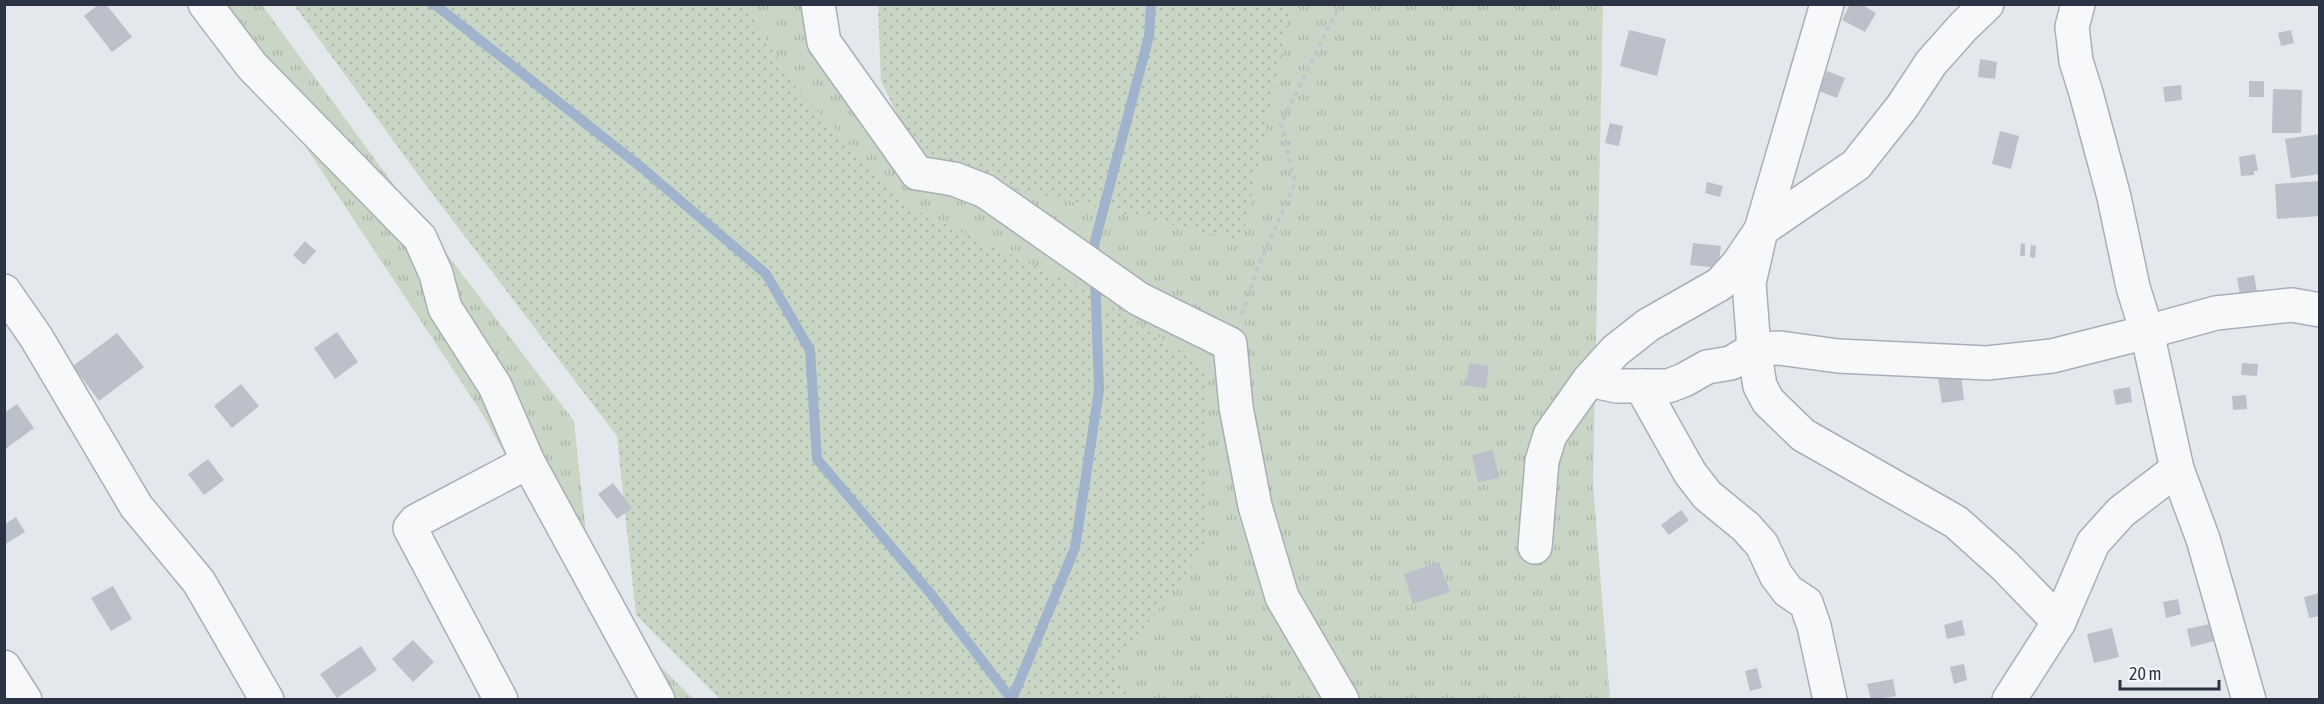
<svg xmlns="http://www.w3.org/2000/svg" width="2324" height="704" viewBox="0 0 2324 704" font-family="'Asap Condensed',sans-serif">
	<defs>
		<pattern id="grass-tufts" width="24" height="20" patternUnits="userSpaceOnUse" patternTransform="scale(1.5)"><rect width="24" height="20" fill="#c9d6c5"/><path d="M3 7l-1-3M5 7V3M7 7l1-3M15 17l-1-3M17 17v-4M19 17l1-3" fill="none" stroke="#adb8ab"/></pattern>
		<pattern id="garden-dots" width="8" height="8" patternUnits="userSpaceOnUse" patternTransform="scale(1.5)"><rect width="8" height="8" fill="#c9d6c5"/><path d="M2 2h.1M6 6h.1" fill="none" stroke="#adb8ab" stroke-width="1.8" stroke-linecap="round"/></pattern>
	</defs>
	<rect width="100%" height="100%" fill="#e4e7ec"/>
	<g fill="url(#grass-tufts)">
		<polygon points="212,5 262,5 382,169 574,421 593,599 693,699 655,699 608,638 483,415"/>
		<polygon points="712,5 836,5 838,65 880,151 1198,226 1246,5 1603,5 1593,484 1610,699 1094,699 866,193"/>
	</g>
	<g fill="url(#garden-dots)">
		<polygon points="294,5 745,5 796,88 910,208 1075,284 1206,367 1206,547 1114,668 1130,699 720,699 636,615 617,436 425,184"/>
		<polygon points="878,5 1292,5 1242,241 923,167 881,81"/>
	</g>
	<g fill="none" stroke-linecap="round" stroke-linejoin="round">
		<g stroke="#9fb4cc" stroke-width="10">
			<polyline points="432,4 438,7 641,167 766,274 810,350 817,459 931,594 1012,700"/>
			<polyline points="1095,260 1094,245 1149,36 1151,4"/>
			<polyline points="1012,699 1075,548 1099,390 1095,276"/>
		</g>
	</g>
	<g fill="#bbc0ca">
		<polygon points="99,4 106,4 132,37 112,52 84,16"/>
		<polygon points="1850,4 1861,4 1876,13 1865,32 1842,20"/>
		<polygon points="1629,30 1666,39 1657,76 1620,66"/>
		<polygon points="2291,30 2294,43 2281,46 2278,33"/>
		<polygon points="1980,59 1997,62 1995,79 1978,77"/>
		<polygon points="1827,71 1845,78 1837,98 1819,91"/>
		<rect x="2249" y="81" width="15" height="16"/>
		<polygon points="2181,85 2182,100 2165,102 2163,87"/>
		<polygon points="2273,89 2302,90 2301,133 2272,133"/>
		<polygon points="1610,123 1623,126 1619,146 1605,143"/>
		<polygon points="2000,131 2019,136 2011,169 1992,164"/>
		<polygon points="2320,134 2320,174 2291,178 2285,139"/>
		<polygon points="2255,154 2258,171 2254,171 2254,175 2241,176 2239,157"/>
		<polygon points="2320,181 2320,216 2277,219 2275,184"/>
		<polygon points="1707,182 1723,186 1720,197 1705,193"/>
		<polygon points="305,241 316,251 304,265 293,255"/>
		<polygon points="1693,243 1721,246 1718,268 1690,265"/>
		<polygon points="2021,243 2025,244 2025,256 2020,256"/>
		<polygon points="2031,245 2036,246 2035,258 2030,257"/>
		<polygon points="2254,275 2257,292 2240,295 2237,278"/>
		<polygon points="337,332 358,362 335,379 314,348"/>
		<polygon points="117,333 144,367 99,401 73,366"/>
		<polygon points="1469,363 1489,366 1486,388 1466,386"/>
		<polygon points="2242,363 2258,364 2257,376 2241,375"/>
		<polygon points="1961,375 1964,400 1942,403 1938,378"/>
		<polygon points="241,384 259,406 232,428 214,406"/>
		<polygon points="2130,387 2132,402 2116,405 2113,390"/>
		<polygon points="2246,395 2247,409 2233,410 2232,396"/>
		<polygon points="17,404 34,428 4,450 4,413"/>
		<polygon points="1493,450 1499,478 1478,482 1472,455"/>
		<polygon points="208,459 224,480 204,495 188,474"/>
		<polygon points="613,483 632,508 617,519 598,494"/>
		<polygon points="1681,510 1689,520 1669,535 1661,525"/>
		<polygon points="16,517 25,532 4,545 4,525"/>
		<polygon points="1439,562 1450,592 1413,604 1404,574"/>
		<polygon points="113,586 132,619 111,631 91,598"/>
		<polygon points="2320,593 2320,616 2309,618 2304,597"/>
		<polygon points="2178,599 2181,614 2166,618 2163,602"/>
		<polygon points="1962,620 1965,635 1947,639 1944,625"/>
		<polygon points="2210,624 2214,641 2191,647 2187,629"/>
		<polygon points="2112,628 2119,657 2094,663 2087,634"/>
		<polygon points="413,640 434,662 413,682 392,659"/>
		<polygon points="361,646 377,670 337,698 320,674"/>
		<polygon points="1964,664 1967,680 1954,684 1950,667"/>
		<polygon points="1757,668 1762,688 1750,691 1745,671"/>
		<polygon points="1893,679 1896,696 1871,700 1867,684"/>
	</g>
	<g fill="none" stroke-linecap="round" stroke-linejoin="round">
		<defs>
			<g id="minor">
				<polyline points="205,4 252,66 420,238 436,274 445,308 495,386 528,462 658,700"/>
				<polyline points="818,4 824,42 917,173 954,179 985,191 1139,299 1230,344 1236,407 1255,506 1282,597 1342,700"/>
				<polyline points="1827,4 1761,230 1749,283 1754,349 1760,386 1768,401 1803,435 1956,522 2005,566 2059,622"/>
				<polyline points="4,291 36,337 136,506 199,582 267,700"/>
				<polyline points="1589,380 1617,386 1668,386 1684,380 1707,367 1731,363 1754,349 1780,348 1838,356 1987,363 2052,356 2147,332 2216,313 2292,305 2320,310"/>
				<polyline points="1641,386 1690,473 1707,495 1746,527 1762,545 1776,575 1788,591 1806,603 1814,626 1830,700"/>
				<polyline points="2177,469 2203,539 2249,700"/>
				<polyline points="1535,547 1542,461 1550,435 1589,380 1615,351 1648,325 1720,284 1738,264 1761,230 1856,165 1902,107 1931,63 1964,26 1987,4"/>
				<polyline points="4,667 25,700"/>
				<polyline points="501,700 410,528 416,521 528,462"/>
				<polyline points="2009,700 2059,622 2093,543 2121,512 2177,469 2147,332 2133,287 2114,197 2086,93 2076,61 2072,27 2078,4"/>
			</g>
		</defs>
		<use href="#minor" stroke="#a9aeb7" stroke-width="36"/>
		<polyline stroke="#c2c5cb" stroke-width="4" stroke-dasharray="4.5 4.5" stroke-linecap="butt" points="1242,314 1258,267 1295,183 1281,124 1340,4"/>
		<use href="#minor" stroke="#f7f8fa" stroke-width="33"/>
	</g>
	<rect width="2324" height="704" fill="none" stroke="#2b3445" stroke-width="12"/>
	<path d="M2120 680v9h99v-9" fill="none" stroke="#2b3445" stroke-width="3"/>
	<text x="2129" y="680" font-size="18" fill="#2b3445" stroke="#f4f6f9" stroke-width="4.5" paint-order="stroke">20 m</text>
</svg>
